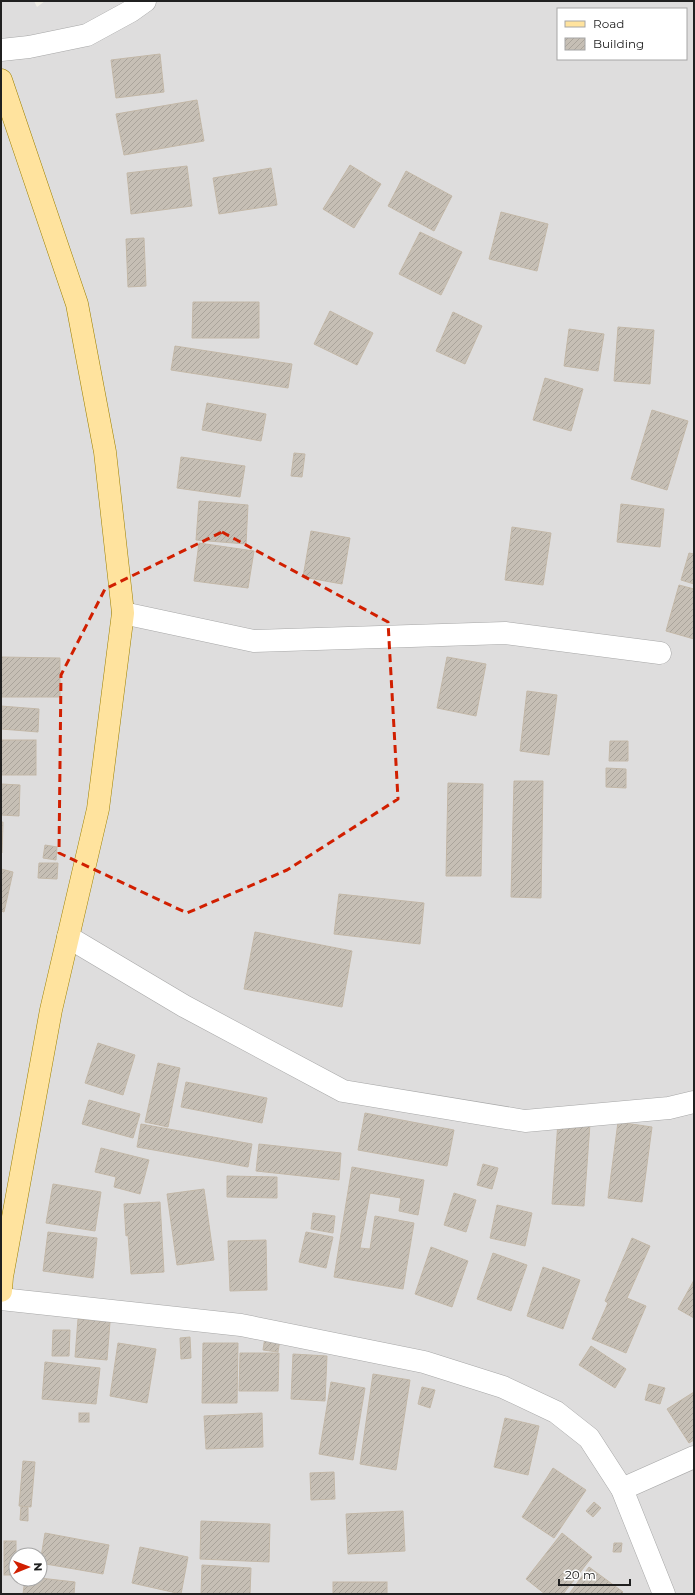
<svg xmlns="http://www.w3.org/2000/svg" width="695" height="1595" viewBox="0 0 695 1595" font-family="Montserrat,sans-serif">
	<defs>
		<pattern id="building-hatch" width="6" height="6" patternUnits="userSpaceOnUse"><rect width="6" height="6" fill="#c6bfb5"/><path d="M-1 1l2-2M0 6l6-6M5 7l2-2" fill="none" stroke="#aaa49b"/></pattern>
	</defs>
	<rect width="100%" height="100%" fill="#f1efe6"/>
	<path fill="#dedddd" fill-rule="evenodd" d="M1 1H34L37 7 45 1H694V1594H1ZM558 9H686V59H558ZM16 1555H40V1579H16Z"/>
	<g fill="url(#building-hatch)" stroke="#c3b8a8">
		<polygon points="160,54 164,92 116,98 111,60"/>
		<polygon points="197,100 204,141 124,155 116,114"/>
		<polygon points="350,165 381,184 354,228 323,209"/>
		<polygon points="187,166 192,206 131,214 127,173"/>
		<polygon points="271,168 277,205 219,214 213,178"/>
		<polygon points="406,171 452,196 434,231 388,206"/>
		<polygon points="501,212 548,224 537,271 489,259"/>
		<polygon points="420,232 462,252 441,295 399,274"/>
		<polygon points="144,238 146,286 128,287 126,239"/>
		<polygon points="193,302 259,302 259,338 192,338"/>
		<polygon points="330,311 373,333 357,365 314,344"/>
		<polygon points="453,312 482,326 465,364 436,351"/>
		<polygon points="618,327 654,330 650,384 614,381"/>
		<polygon points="569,329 604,334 598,371 564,366"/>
		<polygon points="175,346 292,364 288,388 171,370"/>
		<polygon points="545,378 583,389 571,431 533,420"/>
		<polygon points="207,403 266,414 261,441 202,430"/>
		<polygon points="652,410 688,421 667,490 631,479"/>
		<polygon points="294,453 305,454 302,477 291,476"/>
		<polygon points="181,457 245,466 240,497 177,488"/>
		<polygon points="199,501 248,505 246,544 196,540"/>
		<polygon points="621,504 664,509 660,547 617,542"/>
		<polygon points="512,527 551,533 543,585 505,580"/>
		<polygon points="311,531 350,538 342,584 303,577"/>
		<polygon points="199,543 254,551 248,588 194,581"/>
		<polygon points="689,553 694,554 694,584 681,580"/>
		<polygon points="679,585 694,589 694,639 666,631"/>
		<polygon points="1,657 60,658 60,697 1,697"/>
		<polygon points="447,657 486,664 476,716 437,708"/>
		<polygon points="527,691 557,695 549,755 520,751"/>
		<polygon points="1,706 39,709 38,732 1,729"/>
		<rect x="1" y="740" width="35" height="35"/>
		<polygon points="610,741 628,741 628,761 609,761"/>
		<polygon points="606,768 626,769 626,788 606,787"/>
		<polygon points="514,781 543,781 541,898 511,897"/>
		<polygon points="448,783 483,784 481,876 446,876"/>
		<polygon points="1,784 20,785 19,816 1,815"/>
		<polygon points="1,822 3,822 2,853 1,853"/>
		<polygon points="45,845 57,847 56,860 43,858"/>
		<polygon points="39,863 58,863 57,879 38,878"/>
		<polygon points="1,869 13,872 4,912 1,911"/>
		<polygon points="339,894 424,903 420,944 334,934"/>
		<polygon points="255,932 352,951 342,1007 244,989"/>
		<polygon points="98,1043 135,1055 123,1095 85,1083"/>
		<polygon points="158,1063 180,1068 168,1127 145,1122"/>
		<polygon points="186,1082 267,1098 262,1123 181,1107"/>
		<polygon points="89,1100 140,1114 133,1138 82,1124"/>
		<polygon points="365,1113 454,1130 447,1166 358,1150"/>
		<polygon points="558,1122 590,1124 584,1206 552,1204"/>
		<polygon points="618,1122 652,1127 642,1202 608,1198"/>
		<polygon points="141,1124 252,1144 248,1167 137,1147"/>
		<polygon points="259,1144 341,1153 339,1180 256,1171"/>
		<polygon points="101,1148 149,1160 140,1194 114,1187 116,1177 95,1172"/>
		<polygon points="483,1164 498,1168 492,1189 477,1185"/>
		<polygon points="352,1167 424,1180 418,1215 399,1211 401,1198 370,1193 360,1248 370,1249 375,1216 414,1223 403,1289 334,1277"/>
		<polygon points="227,1176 277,1177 277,1198 227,1197"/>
		<polygon points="53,1184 101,1192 95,1231 46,1223"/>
		<polygon points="204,1189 214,1260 177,1265 167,1194"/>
		<polygon points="454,1193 476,1200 466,1232 444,1225"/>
		<polygon points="160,1202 164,1272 131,1274 128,1235 126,1236 124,1204"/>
		<polygon points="497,1205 532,1213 525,1246 490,1238"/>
		<polygon points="313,1213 335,1216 333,1233 311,1229"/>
		<polygon points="48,1232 97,1238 93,1278 43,1271"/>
		<polygon points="306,1232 333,1237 326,1268 299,1262"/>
		<polygon points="632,1238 650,1246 627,1298 646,1306 626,1353 592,1339 608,1303 605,1301"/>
		<polygon points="266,1240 267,1290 230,1291 228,1241"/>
		<polygon points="431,1247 468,1261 452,1307 415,1294"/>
		<polygon points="493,1253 527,1265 511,1311 477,1299"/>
		<polygon points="543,1267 580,1280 563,1329 527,1316"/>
		<polygon points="694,1280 694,1318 678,1309"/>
		<polygon points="78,1319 110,1322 107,1360 75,1357"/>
		<polygon points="53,1330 70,1330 69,1356 52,1356"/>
		<polygon points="190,1337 191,1358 181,1359 180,1338"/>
		<polygon points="265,1337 280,1339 278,1352 263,1350"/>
		<polygon points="118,1343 156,1349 147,1403 110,1396"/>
		<polygon points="203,1343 238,1343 237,1403 202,1403"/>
		<polygon points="591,1346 626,1369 615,1388 579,1365"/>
		<polygon points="240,1353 279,1353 278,1391 239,1391"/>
		<polygon points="293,1354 327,1356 325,1401 291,1399"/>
		<polygon points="45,1362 100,1368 96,1404 42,1399"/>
		<polygon points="373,1374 410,1380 396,1470 360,1464"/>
		<polygon points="331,1382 365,1388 353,1460 319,1454"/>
		<polygon points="649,1384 665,1388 660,1404 645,1400"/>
		<polygon points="422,1387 435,1390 430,1408 418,1404"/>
		<polygon points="694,1392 694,1440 689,1443 667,1409"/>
		<rect x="79" y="1413" width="10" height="9"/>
		<polygon points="262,1413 263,1447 206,1449 204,1416"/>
		<polygon points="505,1418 539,1426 528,1475 494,1467"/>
		<polygon points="23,1461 35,1462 31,1507 19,1506"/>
		<polygon points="553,1468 586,1490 554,1538 522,1517"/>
		<polygon points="334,1472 335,1499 311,1500 310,1473"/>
		<polygon points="594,1502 601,1508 593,1517 586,1511"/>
		<polygon points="21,1506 28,1507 28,1521 20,1520"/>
		<polygon points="403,1511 405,1551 348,1554 346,1514"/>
		<polygon points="201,1521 270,1524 269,1562 200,1559"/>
		<polygon points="45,1533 109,1545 103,1574 40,1563"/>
		<polygon points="562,1533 592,1557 563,1594 545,1594 526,1579"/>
		<rect x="4" y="1541" width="12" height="34"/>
		<polygon points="614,1543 622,1543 621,1552 613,1552"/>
		<polygon points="140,1547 188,1557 181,1594 132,1583"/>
		<polygon points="202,1565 251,1568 250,1594 201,1594"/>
		<polygon points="589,1567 623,1592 621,1594 569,1594"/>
		<polygon points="40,1578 75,1582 74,1594 23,1594 25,1579"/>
		<rect x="333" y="1582" width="54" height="12"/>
	</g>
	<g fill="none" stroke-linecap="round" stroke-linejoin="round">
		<defs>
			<g id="minor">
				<polyline points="1,50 29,47 87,35 131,11 145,1"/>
				<polyline points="123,613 254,641 505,633 660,653"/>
				<polyline points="68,937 184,1006 343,1091 525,1121 669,1108 694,1102"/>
				<polyline points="1,1299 241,1325 424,1362 503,1387 556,1412 589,1438 622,1489 664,1594"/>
				<polyline points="622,1489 694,1457"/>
			</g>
			<polyline id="major" points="1,80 77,304 105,452 123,613 98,809 51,1010 2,1277 1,1291"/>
		</defs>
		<use href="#minor" stroke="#a7a7a7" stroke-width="23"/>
		<use href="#major" stroke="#9d8000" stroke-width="23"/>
		<use href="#minor" stroke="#fff" stroke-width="22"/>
		<use href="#major" stroke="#ffe39e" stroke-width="22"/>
	</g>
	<path fill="none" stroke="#d11f00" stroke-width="3" stroke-dasharray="8 5" stroke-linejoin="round" d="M222 532 388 622 398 799 287 870 187 913 59 853 61 675 105 589Z"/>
	<rect width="695" height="1595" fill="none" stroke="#202020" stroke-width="4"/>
	<rect x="557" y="8" width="130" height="52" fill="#ffffff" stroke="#a6a6a6"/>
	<rect x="565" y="21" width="20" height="6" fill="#ffe39e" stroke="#a6a6a6"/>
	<text x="593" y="28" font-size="12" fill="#202020">Road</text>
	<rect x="565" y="38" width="20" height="12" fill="url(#building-hatch)" stroke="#a6a6a6"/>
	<text x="593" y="48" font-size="12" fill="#202020">Building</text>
	<g transform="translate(28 1567) rotate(89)"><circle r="19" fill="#ffffff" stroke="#a6a6a6"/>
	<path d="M0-3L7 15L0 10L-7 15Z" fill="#d11f00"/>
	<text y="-6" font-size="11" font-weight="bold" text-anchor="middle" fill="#202020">N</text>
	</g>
	<path d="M559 1579v6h71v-6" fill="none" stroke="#202020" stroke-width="2"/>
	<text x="565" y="1579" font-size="12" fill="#202020" stroke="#ffffff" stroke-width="3" paint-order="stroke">20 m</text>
</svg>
